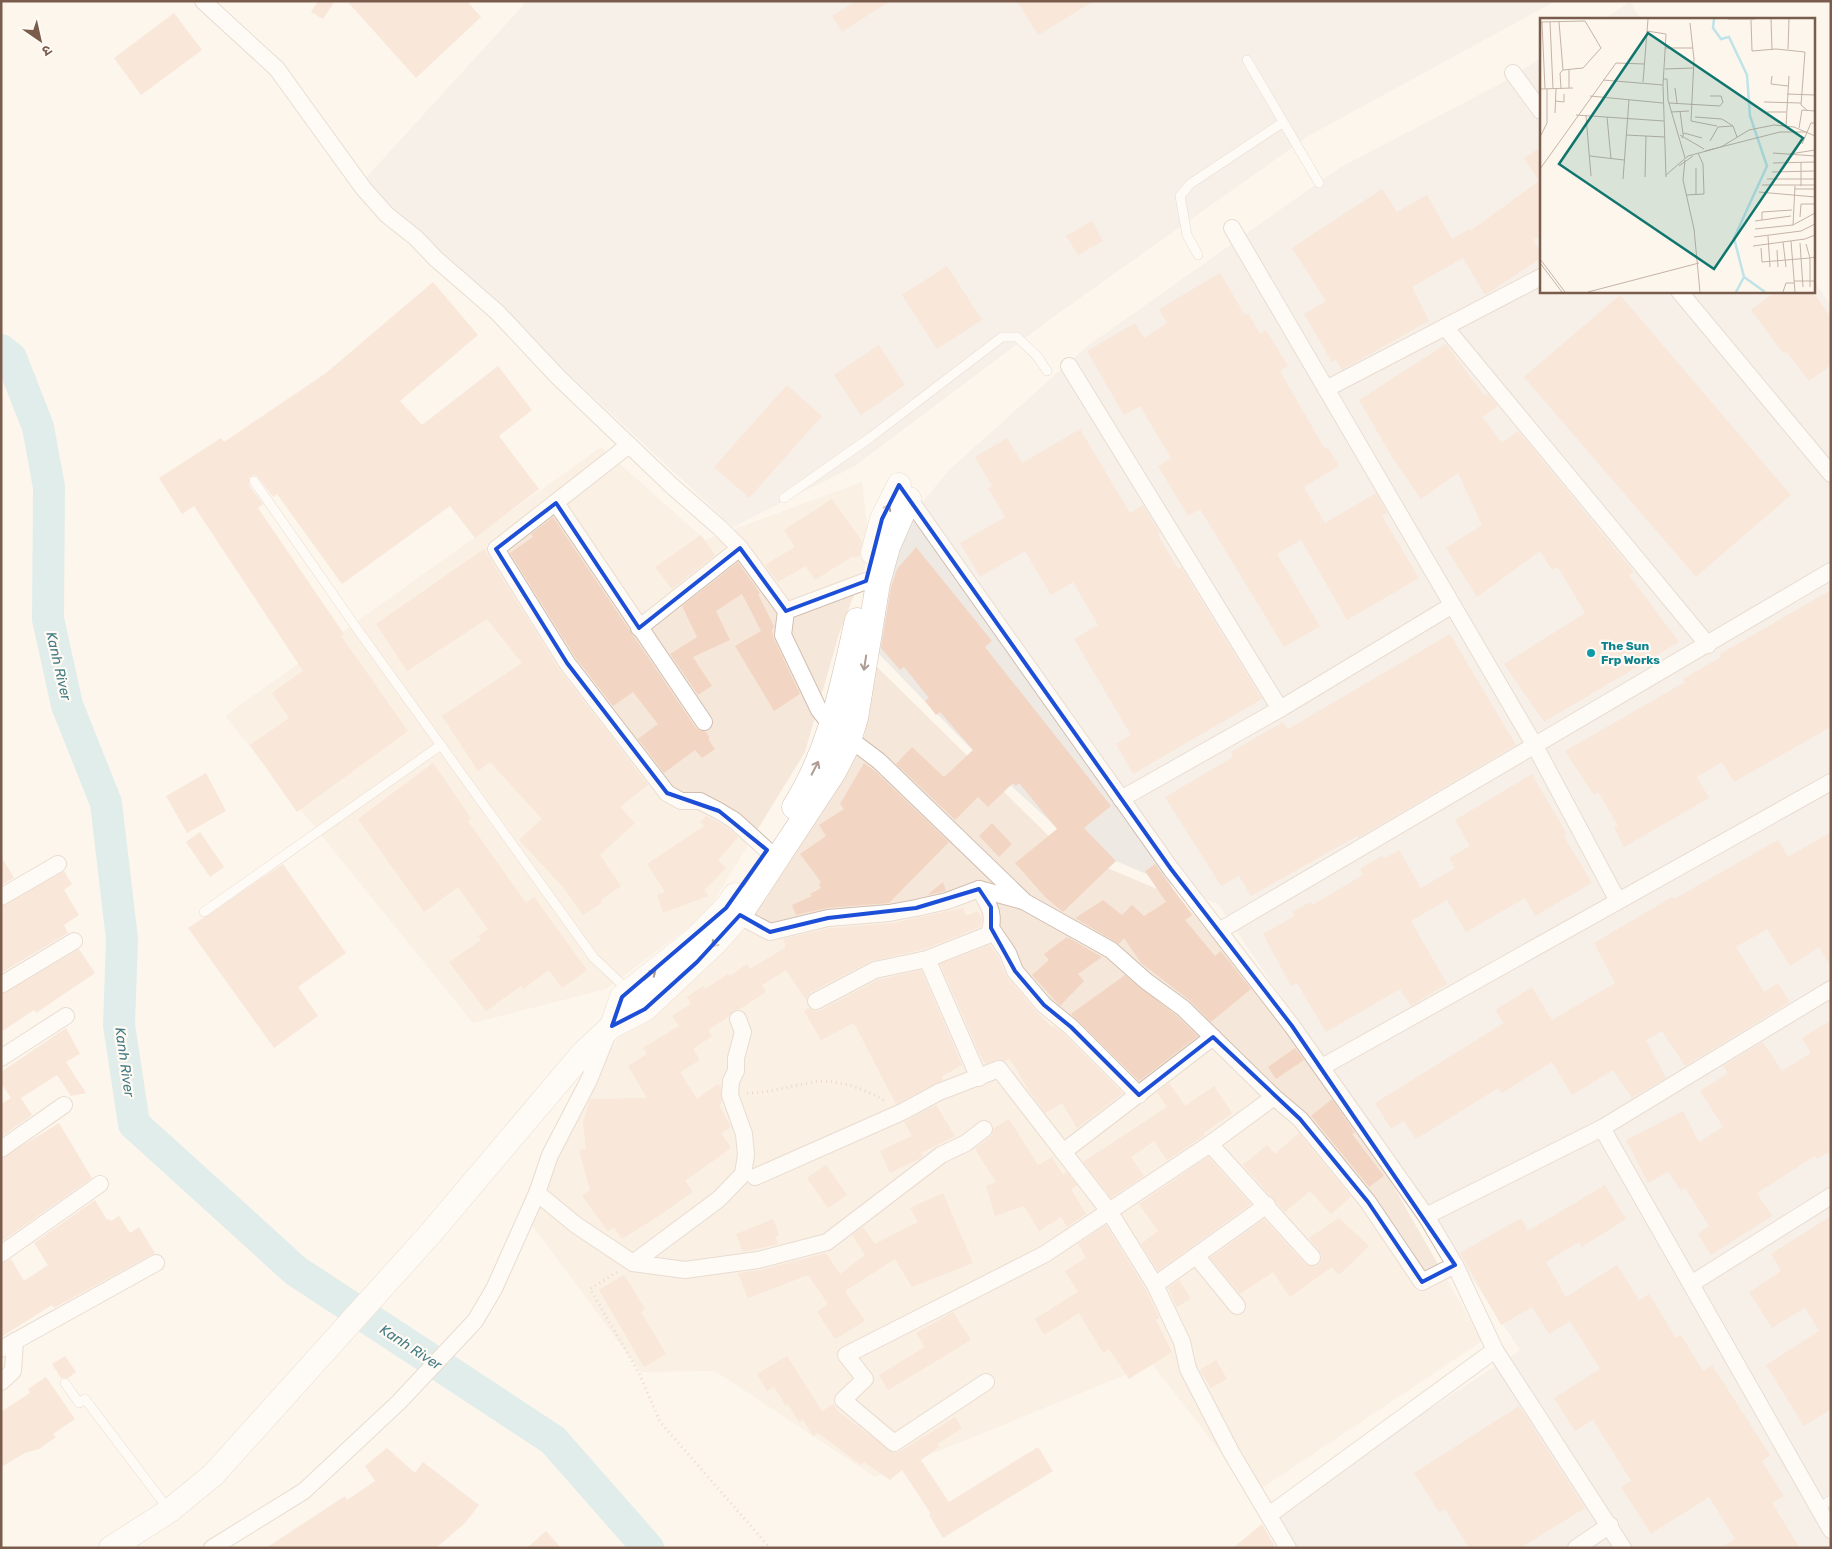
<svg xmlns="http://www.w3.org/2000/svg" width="1832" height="1549" viewBox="0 0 1832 1549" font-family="Rubik,'Noto Sans Devanagari',sans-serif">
	<rect width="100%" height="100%" fill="#fdf6ec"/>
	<g fill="#f5e8da">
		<polygon points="601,447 705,540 862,482 868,532 865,567 839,634 805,752 706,914 606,989 473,1023 225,716"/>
		<polygon points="870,660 1062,849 1181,899 1306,1050 1364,1135 1482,1341 1253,1494 1152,1364 875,1477 715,1371 641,1372 526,1217 575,1096 648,1000 757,899 865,734"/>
	</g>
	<g fill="#efe9e4">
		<polygon points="527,1 1556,1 1310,135 1056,315 855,466 733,527 362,182"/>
		<polygon points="1630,2 1641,19 1604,19"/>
		<polygon points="1541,58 1541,291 1813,291 1813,279 1831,305 1831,1548 1298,1548 1270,1513 1520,1350 1218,904 1075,844 976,754 876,651 876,625 902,527 949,470 1086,347 1339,168 1498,85"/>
	</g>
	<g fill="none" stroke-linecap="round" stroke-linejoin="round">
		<polyline stroke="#bfe3e8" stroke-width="32" points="1,350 11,358 38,427 49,487 48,619 67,705 106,803 122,939 119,1025 134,1124 296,1271 553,1440 648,1548"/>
	</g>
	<g fill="#f3d5c3">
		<polygon points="318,1 335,1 323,19 311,12"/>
		<polygon points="347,1 467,1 481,17 416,78"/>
		<polygon points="856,1 890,1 842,32 832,16"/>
		<polygon points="1017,1 1094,1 1038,35"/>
		<polygon points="174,13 202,50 141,95 114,58"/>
		<polygon points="1541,147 1541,235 1533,240 1541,252 1541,258 1485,295 1463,258 1412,287 1429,321 1342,370 1336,360 1332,362 1304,314 1326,301 1292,248 1382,189 1397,212 1427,195 1452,239 1469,229 1470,231 1539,181 1524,158"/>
		<polygon points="1092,221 1103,241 1078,255 1066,236"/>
		<polygon points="947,266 982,320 937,349 902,295"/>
		<polygon points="1220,273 1245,315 1248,313 1260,334 1266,330 1288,366 1280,371 1325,449 1328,448 1339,466 1304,487 1325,523 1376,493 1387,513 1382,516 1419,578 1347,620 1301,540 1277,554 1320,626 1284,647 1200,509 1188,516 1158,466 1171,458 1140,406 1124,415 1087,351 1135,323 1144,338 1167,323 1159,309"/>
		<polygon points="433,282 478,335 400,401 422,425 498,366 532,410 499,436 539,489 475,538 450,506 342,584 277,494 273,497 257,476 253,475 249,478 249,485 263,504 258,508 344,634 341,636 408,731 297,812 250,745 289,718 272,693 303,671 194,506 182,514 159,478 221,438 224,442 326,373"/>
		<polygon points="1776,291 1812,291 1831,317 1831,365 1809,381 1786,351 1783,353 1751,310"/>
		<polygon points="1620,295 1791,495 1696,577 1524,377"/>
		<polygon points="1446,344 1484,395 1487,393 1498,406 1482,417 1502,443 1518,431 1634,572 1629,575 1679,642 1544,722 1504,664 1585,613 1558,567 1552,570 1540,551 1477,597 1446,548 1482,525 1458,473 1421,499 1393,459 1359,400"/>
		<polygon points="879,345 905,385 861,415 834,375"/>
		<polygon points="787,385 822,416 749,498 714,467"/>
		<polygon points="1080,429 1130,513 1143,505 1160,533 1158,535 1178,569 1181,567 1262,699 1133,774 1116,744 1131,735 1074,639 1098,625 1073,582 1051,595 1025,551 980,577 960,543 1005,517 988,488 992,486 975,457 1007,438 1022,463"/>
		<polygon points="832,499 862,541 860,555 854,558 853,556 815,580 806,566 778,582 765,565 795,547 784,530"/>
		<polygon points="553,517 696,728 706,732 710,738 708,739 715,749 702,758 695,750 664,773 638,739 658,724 633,692 613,706 575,657 510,553 533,537 531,534"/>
		<polygon points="701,535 715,555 672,589 655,567"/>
		<polygon points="916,547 992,641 985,647 1111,806 1084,828 1116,861 1063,912 1045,897 1015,863 1057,829 1019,783 1016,786 1013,783 988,807 978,797 955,820 896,764 912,747 944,777 973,750 940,712 936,715 925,701 929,698 904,667 900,670 881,648 891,587 897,569"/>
		<polygon points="484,549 559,669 648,785 620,807 635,823 600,855 621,886 601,900 602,903 583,915 563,887 519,840 542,819 490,762 478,771 442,716 522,663 487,619 407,671 376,624"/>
		<polygon points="738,562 760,593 758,594 774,626 772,631 774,639 800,694 774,711 735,646 761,631 742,594 716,611 730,640 693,657 712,686 698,695 670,654 697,637 682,606"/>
		<polygon points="1831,590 1831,727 1734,782 1722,762 1697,777 1709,798 1624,847 1614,828 1618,826 1598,792 1594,795 1565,751 1685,682 1683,679 1721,657 1720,654"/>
		<polygon points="1450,634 1516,745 1358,838 1357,836 1251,896 1239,876 1221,886 1165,797 1233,757 1231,752 1283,722 1288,729"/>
		<polygon points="433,763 471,818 468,821 526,903 534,897 587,970 562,988 549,970 523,989 521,986 486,1011 449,962 481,940 478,936 488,929 458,887 424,912 358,819"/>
		<polygon points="864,763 875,771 949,842 889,903 827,908 796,915 792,905 812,896 810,894 821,888 819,884 821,882 800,854 826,836 819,825 844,809 840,804"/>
		<polygon points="206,773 226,811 187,833 166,796"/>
		<polygon points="1532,774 1567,834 1564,836 1592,883 1535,916 1525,898 1466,932 1447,900 1411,921 1447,984 1411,1006 1400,989 1326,1032 1297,983 1291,986 1263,934 1294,916 1292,912 1310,902 1312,905 1363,875 1360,869 1382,856 1384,859 1399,850 1421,888 1455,868 1449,858 1470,846 1455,820"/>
		<polygon points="706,816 727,827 738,837 718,860 726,868 704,890 708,896 663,913 657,895 665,892 647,864 704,826 700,822"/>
		<polygon points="992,823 1012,844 999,857 979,836"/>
		<polygon points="200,832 224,867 210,877 186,842"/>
		<polygon points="1831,832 1831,966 1819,947 1790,966 1767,929 1736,947 1764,992 1778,983 1790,1002 1685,1066 1662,1031 1646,1040 1666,1078 1632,1098 1613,1070 1572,1095 1552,1062 1502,1093 1498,1088 1416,1139 1404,1121 1391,1129 1375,1103 1504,1023 1495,1010 1532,987 1552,1020 1615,983 1594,943 1672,897 1674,899 1778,840 1788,857"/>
		<polygon points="1,856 14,878 1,885"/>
		<polygon points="283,864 346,953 298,987 318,1016 274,1048 188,928"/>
		<polygon points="1155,864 1192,915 1185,920 1215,956 1221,951 1251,989 1211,1022 1189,1000 1141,963 1124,938 1119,944 1075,918 1103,900 1122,915 1132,905 1144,916 1166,902 1145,871"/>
		<polygon points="64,871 72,884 64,890 79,915 64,925 68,933 1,973 1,907"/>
		<polygon points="943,882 946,891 927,895"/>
		<polygon points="963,908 966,916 978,911 982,919 980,927 924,949 871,961 811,992 806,1000 786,970 762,985 766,992 740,1009 734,1010 728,1017 708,1030 712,1036 693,1049 700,1060 680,1072 697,1099 718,1084 721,1087 722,1103 719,1105 731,1127 721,1133 731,1148 685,1181 693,1192 657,1217 622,1239 614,1227 608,1231 582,1196 590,1190 579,1150 586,1149 583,1122 589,1102 590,1099 647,1098 628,1066 647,1054 643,1048 679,1026 672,1016 691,1004 687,997 703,986 705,989 728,974 730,976 747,964 750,969 786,947 783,939 830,928 893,923"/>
		<polygon points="1067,937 1102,957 1078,974 1084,981 1060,1006 1032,975 1049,960 1044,954"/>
		<polygon points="990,945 999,958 1007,977 1036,1011 1052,1027 1054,1026 1064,1034 1123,1093 1077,1128 1062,1103 1045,1113 1029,1091 1010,1059 1005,1061 996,1060 985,1064 980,1055 940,964"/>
		<polygon points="79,949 95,973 36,1013 34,1010 1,1032 1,995"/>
		<polygon points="921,970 962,1065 941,1077 943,1080 896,1104 854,1023 821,1040 804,1011 809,1008 815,1011 821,1010 878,980"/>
		<polygon points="1125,975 1177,1016 1198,1036 1139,1081 1071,1014"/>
		<polygon points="1831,1020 1831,1151 1817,1159 1815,1156 1757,1193 1772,1216 1711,1255 1698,1234 1709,1226 1685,1188 1681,1191 1668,1172 1648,1183 1626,1140 1683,1111 1699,1142 1723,1127 1700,1091 1728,1073 1723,1066 1763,1042 1782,1071 1811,1053 1802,1038"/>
		<polygon points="66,1028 80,1054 66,1062 86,1093 71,1096 57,1075 21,1098 32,1115 1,1137 1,1104 11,1098 1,1083 1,1072"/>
		<polygon points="1295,1048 1304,1060 1276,1079 1268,1067"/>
		<polygon points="1169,1083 1185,1106 1214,1086 1232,1113 1204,1133 1204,1136 1167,1160 1154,1141 1131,1157 1144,1176 1111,1198 1083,1162 1167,1107 1157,1092"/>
		<polygon points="1332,1099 1355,1133 1352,1134 1384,1176 1369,1187 1311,1116"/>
		<polygon points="936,1105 955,1136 921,1153 923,1156 919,1159 890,1173 880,1151 912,1136 904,1122"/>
		<polygon points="1009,1119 1038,1165 1052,1157 1063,1175 1066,1172 1077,1185 1071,1189 1086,1214 1067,1227 1061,1217 1039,1231 1024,1206 995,1216 986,1186 996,1182 975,1149 990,1137 994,1128"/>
		<polygon points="59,1123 92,1178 1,1242 1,1159"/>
		<polygon points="1299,1133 1351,1197 1331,1214 1310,1191 1285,1212 1243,1165 1267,1145 1275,1154"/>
		<polygon points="1208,1157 1251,1204 1158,1271 1141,1244 1158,1231 1139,1204"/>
		<polygon points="826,1165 847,1195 828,1208 807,1178"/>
		<polygon points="1605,1185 1626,1219 1582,1247 1579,1242 1546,1262 1566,1297 1617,1265 1639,1300 1649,1294 1676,1338 1681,1335 1703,1371 1712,1365 1770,1455 1762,1461 1784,1496 1772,1503 1800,1548 1721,1548 1735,1539 1709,1497 1651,1534 1621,1487 1631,1481 1593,1420 1575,1431 1554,1398 1600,1369 1570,1321 1549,1334 1532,1307 1501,1325 1460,1253 1521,1218 1528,1231"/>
		<polygon points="943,1193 973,1263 912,1287 895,1259 845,1291 865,1321 835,1339 817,1312 828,1304 808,1275 748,1298 738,1273 761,1270 826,1253 840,1274 865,1255 852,1235 863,1227 875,1244 918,1222 910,1208"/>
		<polygon points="95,1200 107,1220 109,1219 111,1221 119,1216 130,1233 139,1227 155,1253 54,1308 52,1305 1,1337 1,1264 11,1259 24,1281 48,1265 34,1243"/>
		<polygon points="1831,1216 1831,1409 1804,1426 1766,1365 1819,1331 1805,1308 1772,1328 1749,1292 1781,1271 1771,1254"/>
		<polygon points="1339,1218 1369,1246 1339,1275 1332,1267 1290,1297 1273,1272 1240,1294 1210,1258 1264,1219 1305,1264 1315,1267 1321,1261 1322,1255 1309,1238"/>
		<polygon points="773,1219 779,1235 775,1237 778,1244 743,1252 736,1234"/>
		<polygon points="1106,1225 1146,1290 1159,1318 1156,1320 1172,1352 1129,1379 1109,1349 1103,1353 1079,1313 1044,1335 1035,1319 1078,1292 1065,1271 1086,1258 1078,1244"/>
		<polygon points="624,1275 645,1309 641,1312 666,1354 644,1367 599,1290"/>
		<polygon points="1179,1280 1191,1298 1177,1307 1168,1288"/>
		<polygon points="953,1312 971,1340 888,1390 879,1375 925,1347 916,1333"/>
		<polygon points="65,1356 76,1372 68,1378 61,1378 52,1364"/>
		<polygon points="787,1356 822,1411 833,1404 838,1411 893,1453 899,1452 955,1417 962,1428 937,1444 939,1447 921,1460 949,1502 1038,1447 1053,1471 943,1538 929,1515 931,1514 902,1470 890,1480 864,1462 861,1465 818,1433 813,1436 803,1419 799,1422 788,1404 786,1406 774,1387 767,1391 757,1374"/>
		<polygon points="1216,1360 1227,1379 1211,1388 1200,1370"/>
		<polygon points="46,1377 75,1419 53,1434 56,1437 39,1449 25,1453 1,1467 1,1412 30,1393 28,1389"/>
		<polygon points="1519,1406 1585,1508 1520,1548 1469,1548 1445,1509 1439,1512 1414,1473"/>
		<polygon points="387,1448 415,1473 423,1462 479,1505 465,1523 436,1548 266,1548 345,1496 347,1500 375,1481 365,1466"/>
		<polygon points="1262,1524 1276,1548 1233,1548"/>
		<polygon points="546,1531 561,1548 527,1548"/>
	</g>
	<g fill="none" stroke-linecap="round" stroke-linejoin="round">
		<defs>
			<g id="lane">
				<polyline points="1247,60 1319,183"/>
				<polyline points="1198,255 1187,235 1180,196 1190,184 1282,123"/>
				<polyline points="254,481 358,630 594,958 629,991"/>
				<polyline points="784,498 871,437 1002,337 1017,337 1037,356 1047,371"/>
				<polyline points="204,912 441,745"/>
				<polyline points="65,1383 79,1403 85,1399 169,1510"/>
				<polyline points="1818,1508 1831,1500"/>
			</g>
			<g id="street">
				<polyline points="203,1 277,69 363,188 387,215 416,238 436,259 497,312 558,377 672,486 720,528 740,548 786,611 783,635 819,710 832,727"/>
				<polyline points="1513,73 1541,111"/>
				<polyline points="1232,228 1535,746 1618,901"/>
				<polyline points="1679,291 1831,474"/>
				<polyline points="1445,327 1708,645"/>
				<polyline points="1069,366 1280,709"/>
				<polyline points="1326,389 1541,277"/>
				<polyline points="629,445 496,549 567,663 667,793 681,801 700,801 719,811 734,820 767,850"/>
				<polyline points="905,493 1171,869 1292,1026 1426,1216 1455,1265 1495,1350 1623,1548"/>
				<polyline points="556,503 704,722"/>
				<polyline points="786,611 866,581"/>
				<polyline points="639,628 740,548"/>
				<polyline points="850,739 879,761 1025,902 1111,950 1146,981 1183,1008 1274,1097 1300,1119 1368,1202 1422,1282 1455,1265"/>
				<polyline points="1121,799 1280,709 1451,606"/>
				<polyline points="1,897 58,864"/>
				<polyline points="732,912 770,932 828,918 889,913 916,908 947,901 979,889 1023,901"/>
				<polyline points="991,928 1008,953 1015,971 1044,1005 1071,1027 1139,1095"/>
				<polyline points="1219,931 1831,571"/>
				<polyline points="927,959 979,1078"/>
				<polyline points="1,985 74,941"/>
				<path d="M816 1001 875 970 927 959 988 935C997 916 989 905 979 889"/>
				<polyline points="1,1058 66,1016"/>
				<polyline points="1322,1067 1831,782"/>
				<polyline points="1602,1128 1831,1530"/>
				<polyline points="1210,1144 1312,1257"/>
				<polyline points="1,1149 64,1105"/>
				<polyline points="1063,1152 1213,1037"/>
				<polyline points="755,1177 902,1112 939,1092 999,1069 1109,1211 1155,1285 1182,1342 1188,1369 1231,1452 1288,1548"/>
				<polyline points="537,1193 576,1225 633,1263 685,1270 758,1260 827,1242 941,1155 966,1143 984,1129"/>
				<polyline points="1426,1216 1602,1128 1831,989"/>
				<polyline points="1,1254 100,1184"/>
				<polyline points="1197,1257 1237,1306"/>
				<polyline points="633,1263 719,1199 743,1174 746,1155 744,1134 730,1095 731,1081 736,1071 736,1058 743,1032 738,1019"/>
				<polyline points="1691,1284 1831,1196"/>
				<polyline points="1155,1285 1267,1205"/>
				<polyline points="1,1349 156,1263"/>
				<polyline points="1,1382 13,1371 15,1341"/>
				<polyline points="986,1382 894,1443 843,1400 865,1379 846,1355 1045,1254 1210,1144 1274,1097"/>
				<polyline points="1269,1515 1495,1350"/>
				<polyline points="212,1548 304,1491 399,1402 475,1321 494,1289 537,1193 550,1155 589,1080 608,1033"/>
				<polyline points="1576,1548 1610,1525"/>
			</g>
			<g id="secondary">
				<polyline points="873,553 882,519 899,485"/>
				<path d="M794 807C831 748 842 686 857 620"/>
				<polyline points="612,1026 622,997 695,939 726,908 735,895"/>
				<polyline points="111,1548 169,1511 213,1475 430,1234 583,1053 612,1026 645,1009 715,943 740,915 834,772 847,747 856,718 878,583 888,547 909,499"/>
			</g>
		</defs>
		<use href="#lane" stroke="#d1beb0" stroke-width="10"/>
		<use href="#street" stroke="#d1beb0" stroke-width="18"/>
		<use href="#secondary" stroke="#d6c0b0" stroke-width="25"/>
		<g stroke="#d9b8a5" stroke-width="3" stroke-dasharray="1 4" stroke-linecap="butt">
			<path d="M747 1093C768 1093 787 1087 808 1083 834 1077 863 1088 885 1101"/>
			<polyline points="617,1272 590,1289 639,1373 660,1422 770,1548"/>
		</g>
		<use href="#lane" stroke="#fff" stroke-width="9"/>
		<use href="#street" stroke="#fff" stroke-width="16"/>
		<use href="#secondary" stroke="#fff" stroke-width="24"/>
	</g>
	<defs><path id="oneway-shaft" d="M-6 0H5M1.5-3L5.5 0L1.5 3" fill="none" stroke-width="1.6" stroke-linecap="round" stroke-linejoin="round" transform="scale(1.25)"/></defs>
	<g stroke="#af9d94">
		<use href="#oneway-shaft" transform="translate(886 511) rotate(-63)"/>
		<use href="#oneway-shaft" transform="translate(865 663) rotate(99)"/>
		<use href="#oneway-shaft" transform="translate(815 768) rotate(-63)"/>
		<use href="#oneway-shaft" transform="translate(717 941) rotate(132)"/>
		<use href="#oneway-shaft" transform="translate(650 975) rotate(-39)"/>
	</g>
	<path d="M0 0H1832V1549H0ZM899 485 1171 869 1292 1026 1455 1265 1422 1282 1368 1202 1300 1119 1213 1037 1139 1095 1071 1027 1044 1005 1015 971 991 928V907L979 889 916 908 828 918 770 932 740 915 697 962 645 1009 612 1026 622 997 726 908 767 850 719 811 667 793 567 663 496 549 556 503 639 628 740 548 786 611 866 581 882 519Z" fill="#fdf6ec" fill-opacity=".55" fill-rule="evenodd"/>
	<path fill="none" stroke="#1d4ed8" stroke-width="4" stroke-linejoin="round" d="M899 485 1171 869 1292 1026 1455 1265 1422 1282 1368 1202 1300 1119 1213 1037 1139 1095 1071 1027 1044 1005 1015 971 991 928V907L979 889 916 908 828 918 770 932 740 915 697 962 645 1009 612 1026 622 997 726 908 767 850 719 811 667 793 567 663 496 549 556 503 639 628 740 548 786 611 866 581 882 519Z"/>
	<circle fill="#0f9aa8" stroke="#fffaf3" stroke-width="2" cx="1591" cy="653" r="5"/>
	<g text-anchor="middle" stroke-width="4.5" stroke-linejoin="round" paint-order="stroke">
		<g font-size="12" font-weight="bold" fill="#0d838f" stroke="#fffaf3" text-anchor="start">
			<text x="1601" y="650">The Sun<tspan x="1601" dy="14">Frp Works</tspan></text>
		</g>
		<g font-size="14" font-style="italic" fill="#437c86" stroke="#fffaf3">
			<text transform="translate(59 666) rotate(77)" y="5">Kanh River</text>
			<text transform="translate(125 1062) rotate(82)" y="5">Kanh River</text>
			<text transform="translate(411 1347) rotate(33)" y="5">Kanh River</text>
		</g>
	</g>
	<g transform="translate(1540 18)">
		<rect width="275" height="275" fill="#fdf6ec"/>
		<path fill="none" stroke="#bfe3e8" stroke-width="2.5" d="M174 1 173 10 181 21 189 19 207 57 210 98 227 148 194 220 204 259 225 274M196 274 204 259"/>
		<path fill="none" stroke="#c5b3a7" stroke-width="1" d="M188 1H215M231 1 232 32M211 2 212 33 236 31 265 34 261 87 267 92M0 4 45 3 61 30 43 50 23 52M2 4 5 71M10 4 13 71M19 4 23 52 20 55 21 71M150 5 154 41 151 103 177 108M107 13 126 16 123 67 126 159M125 30H153M248 31 249 1M125 51 153 50M29 52V70M232 58 231 66 248 68M123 61H127L128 82 145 140M63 62 123 67M103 64 108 1M135 70 137 85M0 71 33 70M247 76 275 77M50 78 123 85M15 83 24 84V76M224 84 261 85M129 85 180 88 183 84 181 78H170M140 93 143 116M131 94 149 93M227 94H246M15 95 16 71M36 97 124 103M46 98 51 158M67 99 71 141M155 99 182 101 193 108 197 119M246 108 249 58M259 110 262 92 275 93M86 117 125 119M140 117 164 131M0 119 7 105V71M142 120 144 115 162 120M170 123 178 109 193 108M262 126 271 105H275M165 133 240 114H266M233 135 275 138M250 136 275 132M50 138 84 142M145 142 143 162 154 211 160 274M233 145 275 144M139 148 153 138M0 151 76 45 105 46M232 154 275 153M126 157 148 138 181 129 209 112 234 107 254 109 275 118M105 159 106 118M83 161 89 82M227 161H275M222 167H275M261 168V144M255 171H275M219 174 275 179M146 177 164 176 163 146 158 135M156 177V150M260 199 261 186H275M222 202V194L252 192M215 203 251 198M253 207 255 168M215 211 253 207 275 195M228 218 230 249M214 219 261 213 275 206M251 223 255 274M243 224 246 249M260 225 263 269M266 226 270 240 275 239M213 228 265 221 275 217M221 230 222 244 270 240V269M237 232 238 249M0 241 25 274M0 245 22 274M254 263H275M48 274 159 245M243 274 246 265H254"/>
		<path fill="#0f766e" fill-opacity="0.15" stroke="#0f766e" stroke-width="2.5" d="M108 15 263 120 174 251 19 146Z"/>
		<rect width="275" height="275" fill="none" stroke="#7a5c4d" stroke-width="2.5"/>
	</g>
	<rect width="1832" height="1549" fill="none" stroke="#7a5c4d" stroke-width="5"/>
	<g transform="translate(40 40) rotate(146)" stroke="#fffaf3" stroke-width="4" paint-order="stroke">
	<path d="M0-4L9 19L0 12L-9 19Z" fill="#7a5c4d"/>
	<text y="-8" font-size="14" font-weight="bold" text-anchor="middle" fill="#7a5c4d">उ</text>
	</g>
</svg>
